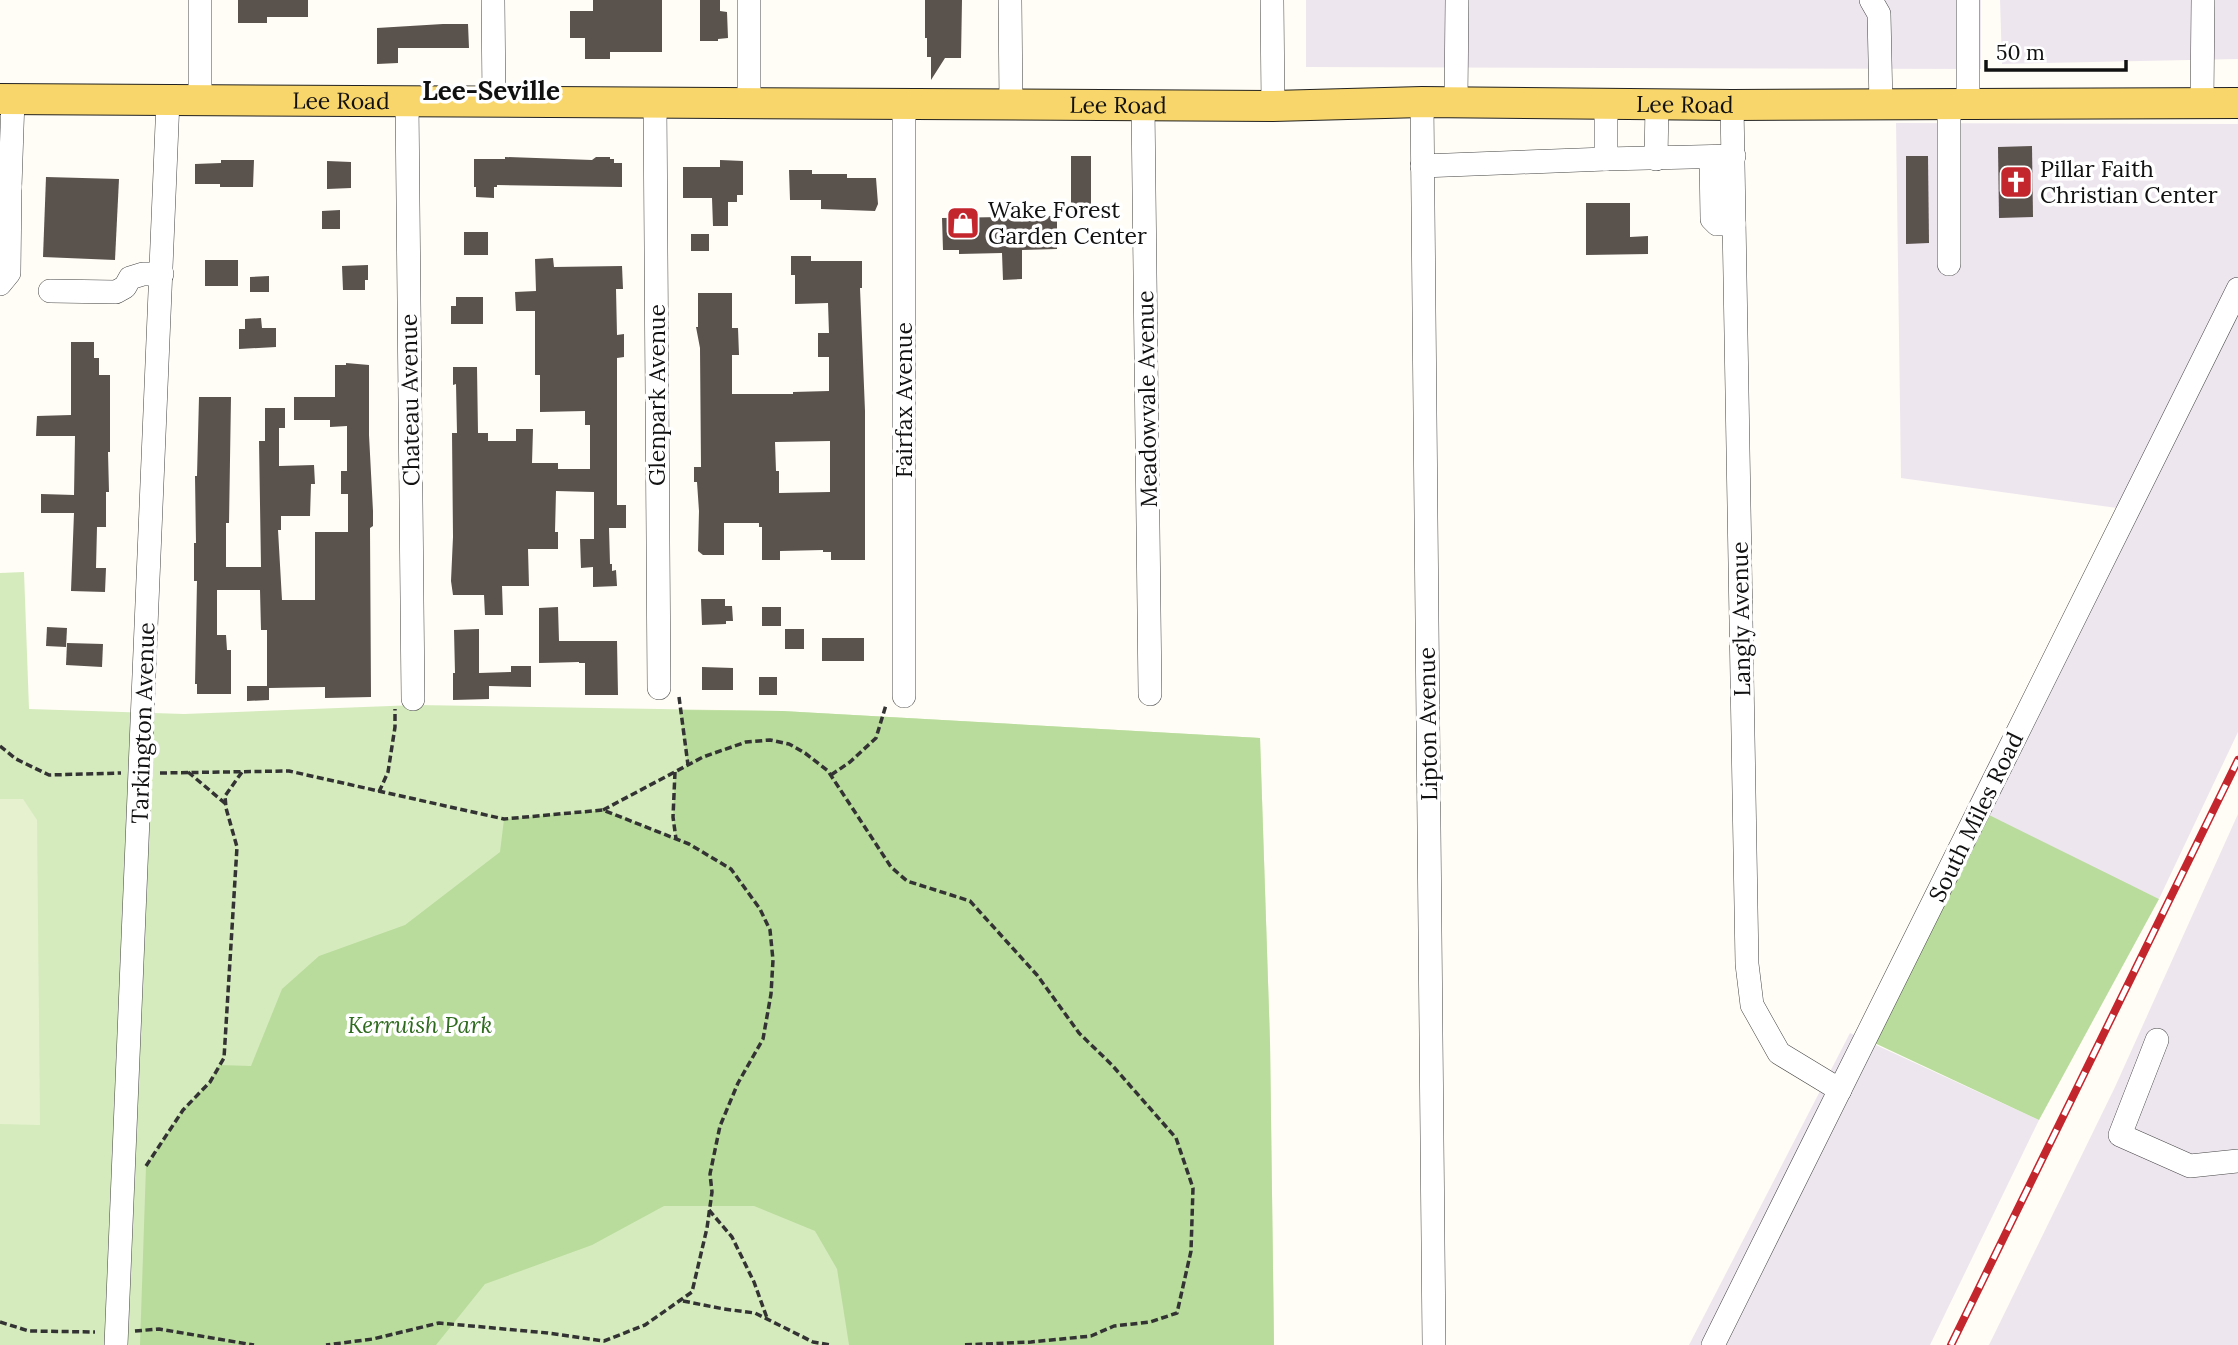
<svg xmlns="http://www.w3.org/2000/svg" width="2238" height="1345" viewBox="0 0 2238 1345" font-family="Lora,serif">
	<rect width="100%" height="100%" fill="#fffdf5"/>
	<g fill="#eee6ef">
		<polygon points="1306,0 1981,0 1981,69 1306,67"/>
		<polygon points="2000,0 2238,0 2238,59 2002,64"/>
		<polygon points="1896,123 2238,124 2238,732 2159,899 1966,808 2117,508 1901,478"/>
		<polygon points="2238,814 2238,1345 1989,1345 2115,1087"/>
		<polygon points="1850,1033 2039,1120 1930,1345 1689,1345"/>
	</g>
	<polygon fill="#d5ebbd" points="24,572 29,709 184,714 416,705 782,711 1260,738 1270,1042 1274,1345 0,1345 0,573"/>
	<g fill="#b9dc9c">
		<polygon points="679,710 782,711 1260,738 1270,1042 1274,1345 849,1345 837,1269 815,1231 754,1206 664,1206 592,1245 485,1284 436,1345 140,1345 146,1166 183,1110 210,1082 219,1065 251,1066 282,989 319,956 405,925 500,852 504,819 603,810 676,838 673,817 675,772 688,765"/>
		<polygon points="1979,810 2159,899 2039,1120 1866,1039"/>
	</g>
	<polygon fill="#e6f2cf" points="0,799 23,799 37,820 40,1125 0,1124"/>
	<g fill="#5a524d" fill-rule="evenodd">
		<polygon points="238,0 308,0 308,17 267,17 267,23 238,23"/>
		<polygon points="593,0 662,0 662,52 610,52 610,59 585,59 585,38 570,38 570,11 593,11"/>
		<polygon points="700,0 720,0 720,11 727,12 728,38 718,39 718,41 700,41"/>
		<polygon points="925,0 962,0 961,58 945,58 931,80 931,57 927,57 927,38 925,38"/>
		<polygon points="443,24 468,24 469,48 398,48 398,63 377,64 377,28"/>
		<polygon points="2032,146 2033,217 1999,218 1998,147"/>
		<rect x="1071" y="156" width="20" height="61"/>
		<polygon points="1906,156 1928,156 1929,243 1906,244"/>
		<polygon points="505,157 592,160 596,157 610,157 610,159 614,159 614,163 622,163 622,187 497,185 497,187 494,187 494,198 476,197 476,187 474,187 474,159 505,159"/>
		<polygon points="221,160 254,160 253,187 220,187 220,184 195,184 195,164 221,163"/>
		<polygon points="720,160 743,161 743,195 737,195 737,202 728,202 728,226 713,226 712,198 683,198 683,167 720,167"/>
		<polygon points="327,161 351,162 351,188 327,189"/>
		<polygon points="789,170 812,170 812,174 847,174 847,178 876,178 878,204 875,211 821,209 821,200 790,200"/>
		<polygon points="46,177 119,179 115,260 43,257"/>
		<polygon points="1586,203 1630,203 1630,237 1648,236 1648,254 1586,255"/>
		<polygon points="340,210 340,229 322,229 322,211"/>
		<polygon points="1057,216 1057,249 1022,250 1022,279 1003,280 1002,253 959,254 959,250 943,250 942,218"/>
		<rect x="464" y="232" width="24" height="23"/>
		<rect x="691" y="234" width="18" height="17"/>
		<path d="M791 256H811V261H862V288H860L865 411V560H831V552H823V550L780 551V560H762V527H759V523H724V555H703L698 551 699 511 697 482H694V467H701L700 348 696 327H698V293H732V328H738L739 355H732V394H793V392L829 391V357H818V333H829L828 303 795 304V275H791ZM830 441V492L779 493V471H776L775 442Z"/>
		<polygon points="553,258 554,267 622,266 623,289 616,289 617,335 624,334 624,357 617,358 617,505 626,505 626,528 609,528 610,564 612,564 612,571 616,570 617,586 593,587 593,567 581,568 580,539 594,539 594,492 556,491 555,532 558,532 558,549 528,549 529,586 502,586 503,615 485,615 484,595 453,595 451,581 453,537 452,433 457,433 456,384 453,385 453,367 477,367 478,433 488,433 488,441 516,441 516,429 533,429 532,463 558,463 558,469 590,469 590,425 585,425 585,411 540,412 540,375 535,375 535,311 516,311 515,292 536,291 535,259"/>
		<rect x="205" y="260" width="33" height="26"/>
		<polygon points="368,265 368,280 365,280 365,290 343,290 342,266"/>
		<polygon points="269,276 269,292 250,292 250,277"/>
		<polygon points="456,297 483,297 483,324 451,324 451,306 456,306"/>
		<polygon points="261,318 262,328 276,328 276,347 239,349 239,329 245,329 245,319"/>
		<polygon points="71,342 94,342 94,358 99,358 99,375 110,375 110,452 108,452 109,492 106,492 106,527 97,527 96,568 106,568 105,592 71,591 74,513 41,513 41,494 74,495 75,436 36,436 37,416 71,415"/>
		<polygon points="346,363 369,365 369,435 373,511 373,526 370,528 371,697 325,698 325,687 269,688 269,700 247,701 247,686 267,686 267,630 261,630 260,590 217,590 217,635 226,635 227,650 231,650 231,694 197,694 197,684 195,684 197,581 194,581 194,543 196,543 195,476 197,476 199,397 231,397 229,523 226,523 226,567 261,567 259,441 265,441 265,408 285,408 285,428 279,428 279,466 314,465 315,484 311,484 310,516 281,516 281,530 278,530 282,600 315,600 315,532 348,532 348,494 341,494 341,471 347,471 347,426 330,427 330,420 294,420 294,397 335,397 335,365 346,365"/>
		<polygon points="701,599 725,599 725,606 732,606 733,621 726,621 726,624 702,625"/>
		<polygon points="558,607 559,641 617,641 618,695 585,695 585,663 579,663 579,662 539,663 539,608"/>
		<rect x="762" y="607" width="19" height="19"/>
		<polygon points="47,627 67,628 66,647 46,646"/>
		<polygon points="479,629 479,673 511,672 511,666 531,666 531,687 489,686 489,699 453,700 453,673 455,673 454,630"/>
		<rect x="785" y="629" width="19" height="20"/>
		<rect x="822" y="638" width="42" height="23"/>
		<polygon points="67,643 103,644 102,667 66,665"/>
		<polygon points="702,667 733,668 733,690 702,690"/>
		<rect x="759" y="677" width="18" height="18"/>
	</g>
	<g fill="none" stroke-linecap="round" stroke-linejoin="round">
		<defs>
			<g id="minor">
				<polyline points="200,0 200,100"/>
				<polyline points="493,0 494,102"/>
				<polyline points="749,0 749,103"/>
				<polyline points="1010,0 1011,105"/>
				<polyline points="1272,0 1273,106"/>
				<polyline points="1871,0 1879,14 1881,105"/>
				<polyline points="1968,0 1968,104"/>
				<polyline points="407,101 413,699"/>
				<polyline points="655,102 659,688"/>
				<polyline points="1422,102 1434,1345"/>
				<polyline points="1456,102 1457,0"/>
				<polyline points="2202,103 2203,0"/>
				<polyline points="904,104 904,696"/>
				<polyline points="1606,104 1606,159 1734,156"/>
				<polyline points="1949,104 1949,264"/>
				<polyline points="1143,105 1150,694"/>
				<polyline points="1732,105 1747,964 1752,1005 1779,1053 1840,1090"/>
				<polyline points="1711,157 1712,219 1717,224 1734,224"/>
				<polyline points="1656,159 1657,105"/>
				<polyline points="1422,166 1606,159"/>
				<polyline points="0,187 10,187 13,99"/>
				<polyline points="0,284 9,273 10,187"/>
				<polyline points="50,291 116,292 125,287 130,278 143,274 162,274"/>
				<polyline points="2157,1040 2120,1135 2190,1166 2238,1161"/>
				<polyline points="116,1345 168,100"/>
				<polyline points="1713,1345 2238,289"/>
			</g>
			<g id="major">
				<path id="s1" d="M0 99 1273 106 1422 102 1732 105 2238 103"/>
			</g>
		</defs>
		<use href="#minor" stroke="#444" stroke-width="24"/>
		<use href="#major" stroke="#222" stroke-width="32"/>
		<g stroke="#333" stroke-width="3.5" stroke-dasharray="7 3.5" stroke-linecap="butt">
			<polyline points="679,697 688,765"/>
			<polyline points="0,746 16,759 49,775 121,773"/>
			<polyline points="188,772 226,804"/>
			<polyline points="675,772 673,817 676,839"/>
			<polyline points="160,773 289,771 504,819 603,810 689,844 731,869 760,909 770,930 773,960 771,994 763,1039 738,1083 720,1126 710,1174 712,1192 707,1228 692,1292 645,1325 604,1341 548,1333 439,1323 373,1339 326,1345"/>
			<polyline points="831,775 850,762 876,738 886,705"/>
			<polyline points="379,792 388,772 395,727 395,709"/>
			<polyline points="603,810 703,757 746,742 770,740 789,744 805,753 828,771 891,867 907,881 970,901 1037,975 1079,1033 1112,1065 1176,1138 1193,1188 1191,1251 1177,1313 1150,1322 1114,1326 1091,1336 1031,1342 962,1345"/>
			<polyline points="146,1166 183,1110 210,1082 224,1058 237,847 226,808 225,796 242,772"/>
			<polyline points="709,1210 732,1237 754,1282 767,1318"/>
			<polyline points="683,1301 724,1309 755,1313 813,1342 831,1345"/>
			<polyline points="0,1322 29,1331 95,1332"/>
			<polyline points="135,1331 159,1329 254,1345"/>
		</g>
		<use href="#minor" stroke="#fff" stroke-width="23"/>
		<use href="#major" stroke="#f9d66b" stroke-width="30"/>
		<defs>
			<polyline id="rail" points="1951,1345 2238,760"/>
		</defs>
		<use href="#rail" stroke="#c4262e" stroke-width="8"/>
		<use href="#rail" stroke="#fff" stroke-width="5" stroke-dasharray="16" stroke-linecap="butt"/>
	</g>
	<defs>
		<symbol id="church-square" viewBox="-11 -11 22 22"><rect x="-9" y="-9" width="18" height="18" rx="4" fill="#c4262e" stroke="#fff"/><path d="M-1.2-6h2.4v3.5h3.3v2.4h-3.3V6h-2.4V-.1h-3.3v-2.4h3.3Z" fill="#fff"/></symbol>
		<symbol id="shop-square" viewBox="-11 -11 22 22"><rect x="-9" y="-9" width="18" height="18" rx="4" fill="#c4262e" stroke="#fff"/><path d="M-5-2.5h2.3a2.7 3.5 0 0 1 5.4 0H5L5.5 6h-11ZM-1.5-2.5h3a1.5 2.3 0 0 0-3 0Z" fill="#fff"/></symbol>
	</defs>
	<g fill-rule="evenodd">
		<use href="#church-square" x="1997" y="163" width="38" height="38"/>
		<use href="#shop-square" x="944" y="204" width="38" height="38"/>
	</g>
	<g text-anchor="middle" stroke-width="7" stroke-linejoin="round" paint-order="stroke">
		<g font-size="23" fill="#111" stroke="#fff">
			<text dy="8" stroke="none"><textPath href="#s1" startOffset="341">Lee Road</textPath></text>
			<text dy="8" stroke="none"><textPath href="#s1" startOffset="1118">Lee Road</textPath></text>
			<text dy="8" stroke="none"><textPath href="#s1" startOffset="1685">Lee Road</textPath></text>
			<text transform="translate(657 395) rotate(-90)" y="8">Glenpark Avenue</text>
			<text transform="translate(1147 399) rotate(-91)" y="8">Meadowvale Avenue</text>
			<text transform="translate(410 400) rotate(-91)" y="8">Chateau Avenue</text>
			<text transform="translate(904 400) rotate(-90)" y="8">Fairfax Avenue</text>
			<text transform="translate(1741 619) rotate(-91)" y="8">Langly Avenue</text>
			<text transform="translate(143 723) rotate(-88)" y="8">Tarkington Avenue</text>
			<text transform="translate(1428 724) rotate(-91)" y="8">Lipton Avenue</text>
			<text transform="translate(1976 817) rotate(-64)" y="8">South Miles Road</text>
		</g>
		<g font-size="23" fill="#111" stroke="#fff" text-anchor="start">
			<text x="2040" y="177">Pillar Faith<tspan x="2040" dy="26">Christian Center</tspan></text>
			<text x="988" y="218">Wake Forest<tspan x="988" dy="26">Garden Center</tspan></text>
		</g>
		<g font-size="23" font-style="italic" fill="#2f6b1f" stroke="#fff">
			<text x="420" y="1033">Kerruish Park</text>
		</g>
		<g font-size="26" font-weight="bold" fill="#111" stroke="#fff">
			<text x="491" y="100">Lee-Seville</text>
		</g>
	</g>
	<path d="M1986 60v10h140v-10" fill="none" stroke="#111111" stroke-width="3.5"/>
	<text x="1996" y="60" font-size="21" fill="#111111" stroke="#ffffff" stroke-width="5" paint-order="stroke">50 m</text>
</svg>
